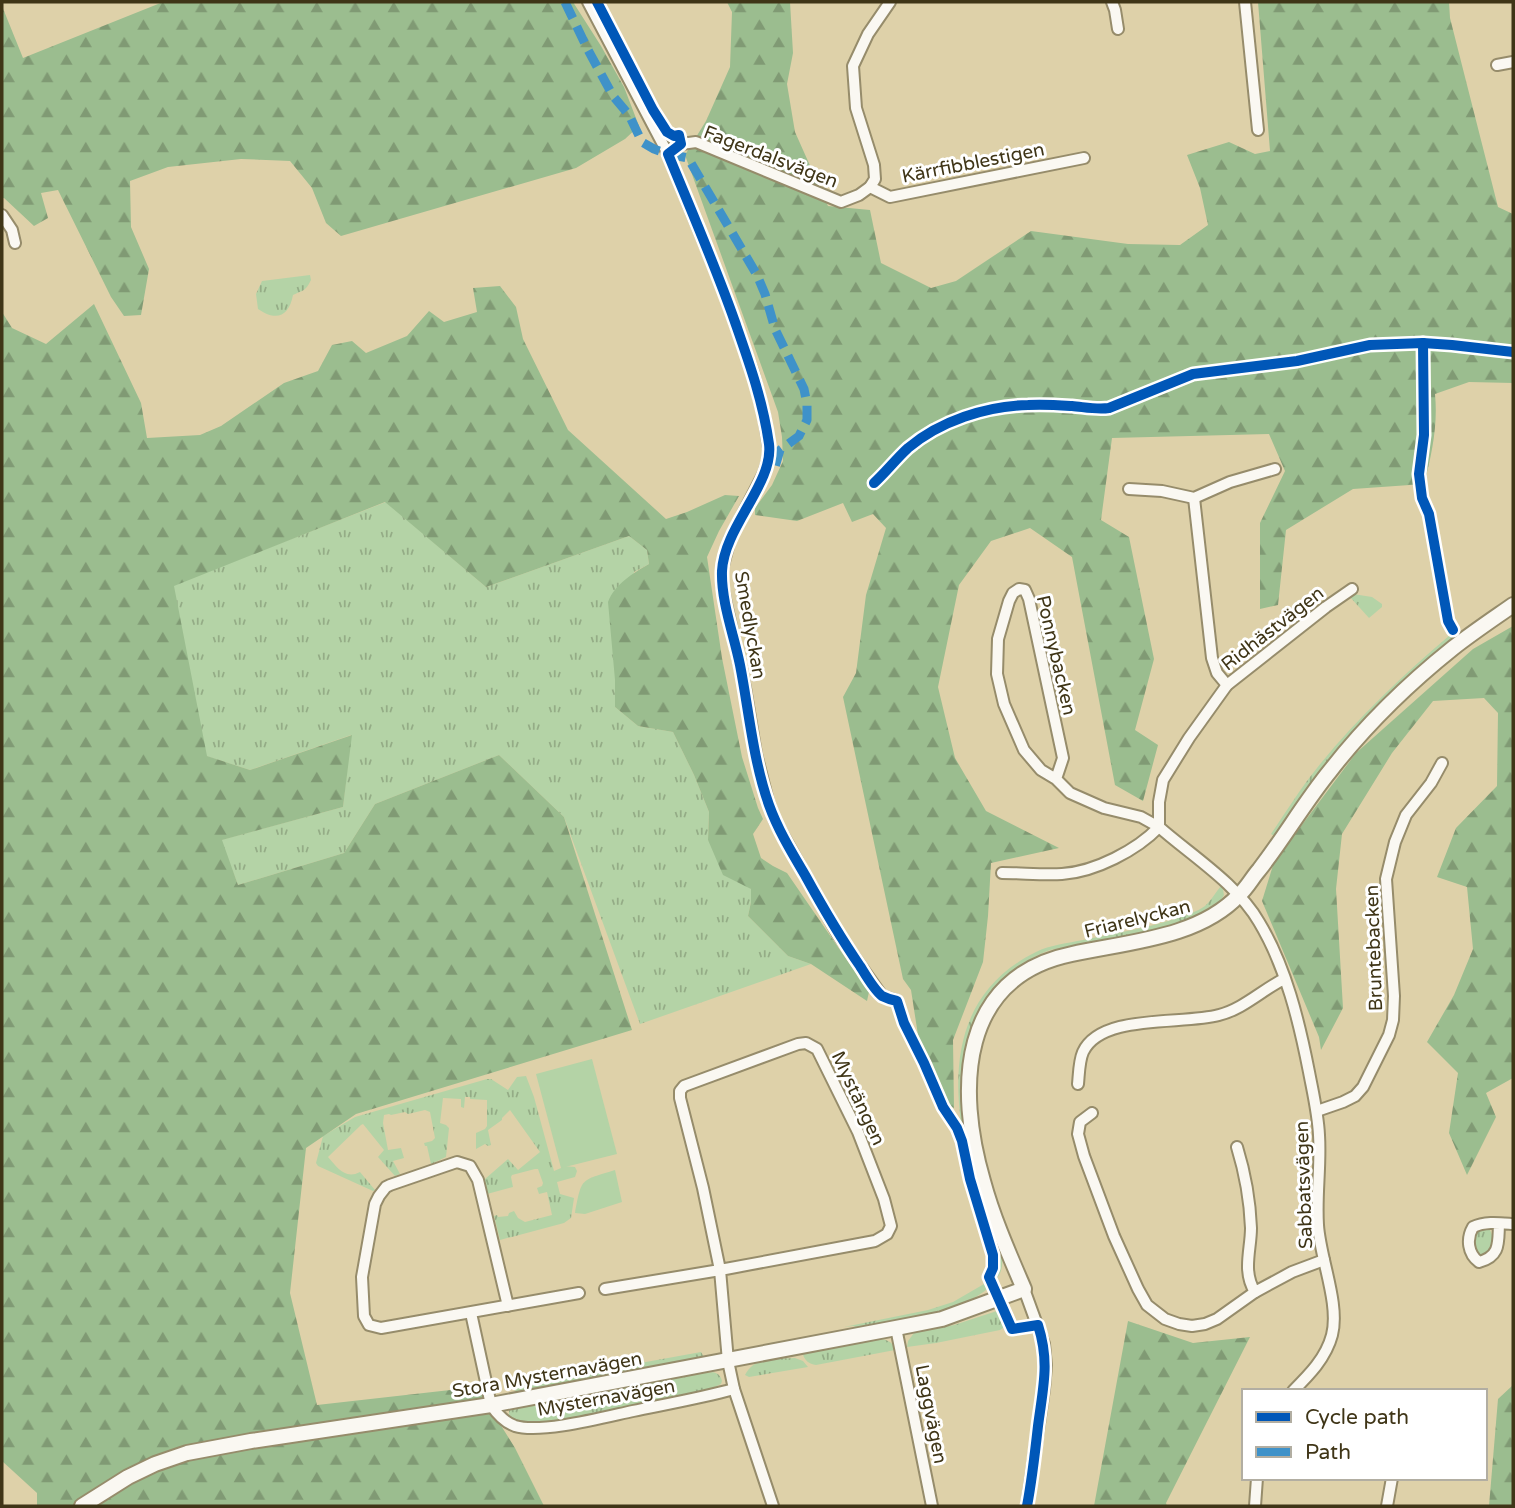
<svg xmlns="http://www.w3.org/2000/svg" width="1515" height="1508" viewBox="0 0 1515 1508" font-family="'Varela Round',sans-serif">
	<defs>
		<pattern id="grass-tufts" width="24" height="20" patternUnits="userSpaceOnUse" patternTransform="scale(1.75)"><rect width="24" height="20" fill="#b4d3a6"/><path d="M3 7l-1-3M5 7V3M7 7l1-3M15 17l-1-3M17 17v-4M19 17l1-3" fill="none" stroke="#94ac86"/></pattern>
		<pattern id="forest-firs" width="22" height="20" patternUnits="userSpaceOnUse" patternTransform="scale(1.75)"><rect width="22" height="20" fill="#9bbd8f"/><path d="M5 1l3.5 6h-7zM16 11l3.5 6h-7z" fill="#809a74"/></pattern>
	</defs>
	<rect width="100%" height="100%" fill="#ded1a9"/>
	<g fill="url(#grass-tufts)">
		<path d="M310 275 311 280C305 292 303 290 293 295 289 316 277 322 258 309L256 294 262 281Z"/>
		<polygon points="386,502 486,587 629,536 647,550 649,564 634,572 615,680 615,707 638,726 673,732 694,775 709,812 708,840 751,889 751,902 748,916 788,956 811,964 640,1024 564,817 499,755 375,804 344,853 238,885 221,840 343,807 351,735 250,770 206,756 173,585"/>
		<polygon points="1353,594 1372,597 1382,604 1382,607 1369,618 1350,597"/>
		<path d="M1450 635 1453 636V640L1338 751 1305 791 1282 825 1277 838 1271 834C1286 812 1300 789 1317 768 1356 719 1402 676 1450 635Z"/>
		<path d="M1222 885 1224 895 1221 900 1189 920 1167 928 1050 950C965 982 951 1063 969 1143 971 1155 976 1167 980 1179 987 1203 994 1227 1002 1251 1003 1262 1003 1273 995 1280 993 1273 997 1262 995 1252 986 1222 975 1192 968 1160 949 1078 951 994 1036 952 1050 945 1068 943 1083 940 1116 933 1149 928 1181 917 1189 914 1198 911 1205 906 1212 900 1216 891 1222 885Z"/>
		<path d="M526 1076 534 1097 554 1171 561 1168V1164L564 1166 575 1167 577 1171 575 1177 557 1182 560 1194 574 1198 571 1218 564 1223 500 1240 494 1216 497 1215 498 1217 508 1216 509 1213 514 1211 518 1218 525 1222 552 1215 547 1192 539 1194 537 1188 542 1186 543 1183 538 1169H535L512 1175 511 1177 513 1187 487 1194 484 1187 485 1179 508 1159 518 1170 540 1152 510 1110 502 1118V1120L488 1130 491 1145 488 1146 485 1144 476 1149V1133L485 1129 487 1126V1100L470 1099V1097H465L464 1108 461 1107V1099L443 1098 440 1123 446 1125 449 1128 446 1157 431 1164 427 1146H425L424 1143 432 1141 435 1138 430 1112 425 1110 408 1114 405 1112 391 1115 389 1114 384 1115 383 1123 388 1150 401 1148 404 1158 393 1161 400 1174 395 1176 378 1157 384 1150 363 1124 361 1125 328 1157C337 1167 345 1180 360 1172L375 1190 373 1191 318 1166 316 1163 323 1136 355 1117 487 1079H491L508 1090 517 1077Z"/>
		<path d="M1486 1228 1490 1230 1493 1237 1491 1250 1481 1257 1478 1256C1473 1247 1473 1239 1478 1230Z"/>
		<path d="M984 1284 991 1286C957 1316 904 1320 861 1329L853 1326 844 1327 928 1310 953 1302Z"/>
		<polygon points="1000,1310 1007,1325 1000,1330 936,1343 907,1347 908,1341 914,1333 954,1325"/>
		<path d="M880 1339C887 1339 894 1343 895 1350L816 1365C809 1364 804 1360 803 1354Z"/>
		<polygon points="701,1352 704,1357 518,1392 514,1390 516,1386 519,1385"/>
		<path d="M795 1358 803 1361 808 1367 749 1377 745 1375C755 1356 776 1359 795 1358Z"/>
		<path d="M706 1370 707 1373C714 1371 720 1373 722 1381L721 1384C702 1394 678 1396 657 1401 611 1411 563 1425 516 1422L509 1416V1410L512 1408Z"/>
	</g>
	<g fill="url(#forest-firs)">
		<polygon points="163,2 573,2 601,46 624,87 639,126 625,139 576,168 341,236 326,223 312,188 290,161 241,159 168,167 130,181 131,227 149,269 141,315 124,316 111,297 58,190 41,193 48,218 34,226 4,198 2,198 2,6 23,58"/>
		<path d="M727 2H790L793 53 787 84 795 132 828 206 870 210 881 263 931 288 956 281 1031 231 1128 244 1180 245 1208 225 1200 188 1187 155 1229 142 1255 154 1270 151 1258 2H1449L1450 18 1498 207 1513 214V383L1469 382 1435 394C1438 425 1432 454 1424 484L1353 489 1286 530 1278 605 1260 609V523L1285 471 1269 434 1112 438 1101 520 1129 537 1154 659 1135 730 1158 745 1143 801 1115 785 1072 557 1030 528 991 541 959 585 938 687 955 758 986 811 1059 848 991 863 988 916 983 962 953 1040 954 1108 945 1104 918 1035 911 990 903 979 843 697 856 673 866 595 886 528 873 514 852 522 843 503 797 521 755 515V508L772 485 783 461 782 437 778 412 685 155 706 121 730 67 732 12Z"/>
		<path d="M500 286 516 307 523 339 568 430 666 519 687 512 725 495 739 496 719 531 707 557 722 658 742 757 758 808 763 819 753 834 761 858 773 866 787 873 869 992 867 1001 811 964 788 956 748 916 751 902V889L723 875 708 840 709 812 694 775 673 732 638 726 615 707V680L608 602C615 584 633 573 649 564L647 550 629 536 486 587 385 502 174 586 207 756 250 770 352 735 343 807 222 840 238 885 344 853 375 804 499 755 564 817 632 1030 356 1114 306 1148 290 1293 317 1405 477 1387 515 1448 544 1506H37V1493L2 1461V312L12 328 46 344 94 304 141 403 147 438 200 435 221 426 284 383 318 371 332 345 352 341 366 353 407 336 429 311 444 322 477 312 473 288Z"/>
		<polygon points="1513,626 1513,1078 1486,1093 1496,1117 1467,1175 1449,1133 1458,1073 1427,1042 1454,995 1473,949 1467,887 1437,877 1456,828 1497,786 1498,713 1484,698 1433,701 1392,753 1342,834 1336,889 1343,1008 1321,1050 1319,1037 1262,901 1274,862 1356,753 1473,649"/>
		<polygon points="1128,1321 1193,1343 1250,1337 1166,1503 1167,1506 1094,1506"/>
		<polygon points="1513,1385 1513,1506 1489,1506 1498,1399"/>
	</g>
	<g fill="#b4d3a6">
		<polygon points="592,1059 617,1154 561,1168 536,1074"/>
		<path d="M615 1170 622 1202 585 1214 575 1213C582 1177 580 1181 615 1170Z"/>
	</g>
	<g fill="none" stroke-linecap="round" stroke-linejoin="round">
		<defs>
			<g id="minor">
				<polyline points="588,2 668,154 722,286 753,373 764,416 769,448 769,458 764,473 730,539 722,569 722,584 726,604 745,688 756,754 768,801 775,821 790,848 838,934 882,996 897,1001"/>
				<polyline points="1112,2 1115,10 1118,29"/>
				<polyline points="1245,2 1258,130"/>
				<polyline points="1497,65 1513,62"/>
				<polyline points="668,154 681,144 696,142 841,202 859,195 870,187 875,179 874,165 856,108 853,66 868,34 890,2"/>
				<polyline points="870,187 890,197 1084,158"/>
				<polyline points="2,215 12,230 15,243"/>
				<polyline points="1129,489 1162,491 1194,498 1230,482 1275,469"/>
				<polyline points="1194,498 1212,658 1217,673 1227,685"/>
				<path d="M1002 873C1022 873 1042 875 1062 874 1095 872 1137 850 1159 827L1141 817 1104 808 1070 793 1056 779 1041 770 1024 750 1004 704 997 674 998 639 1009 601 1013 593 1019 589 1025 590 1029 599 1063 758 1056 779"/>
				<path d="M1078 1084C1079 1074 1079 1061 1083 1052 1101 1013 1184 1025 1219 1015 1243 1009 1262 990 1284 979"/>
				<polyline points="1317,1111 1343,1102 1355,1096 1363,1087 1389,1035 1393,1020 1394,996 1386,879 1395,842 1406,815 1431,783 1442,763"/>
				<polyline points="1092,1113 1080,1122 1078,1134 1084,1156 1114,1236 1138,1289 1147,1305 1165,1319 1179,1324 1192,1326 1205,1324 1217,1319 1255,1292"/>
				<path d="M1237 1147C1245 1173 1250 1201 1251 1228 1251 1250 1242 1271 1255 1292L1292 1272 1324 1260"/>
				<path d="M1499 1224C1498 1242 1501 1256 1479 1262 1468 1254 1466 1239 1473 1227 1485 1221 1500 1223 1513 1224"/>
				<polyline points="605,1289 720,1270 703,1188 680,1098 680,1091 684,1086 798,1044 806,1043 817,1049 858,1132 884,1199 891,1226 887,1234 875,1241 720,1270 728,1361 734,1389 773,1506"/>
				<polyline points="1024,1289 1044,1344 1046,1366 1044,1389 1027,1506"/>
				<polyline points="508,1306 478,1180 470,1166 457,1162 390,1185 386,1187 379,1196 375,1204 362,1277 364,1316 369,1325 381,1328 579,1293"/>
				<path d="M471 1313 491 1405C497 1414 504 1422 515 1426 541 1434 605 1417 633 1411 667 1404 701 1398 734 1389"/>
				<polyline points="896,1328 932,1506"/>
				<path d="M1293 1391C1309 1375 1326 1358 1332 1335 1340 1304 1320 1258 1318 1225 1316 1195 1321 1165 1319 1135 1318 1114 1313 1093 1309 1072 1299 1021 1286 967 1259 922 1237 884 1192 856 1159 827V802L1163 780 1189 738 1227 685 1326 607 1352 589"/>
				<polyline points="1255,1506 1257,1478"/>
				<polyline points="1387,1506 1392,1478"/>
			</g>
			<path id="tertiary" d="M82 1506 128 1477 155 1464 187 1453 251 1441 491 1405 896 1328 942 1319 1024 1289C1009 1254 993 1218 983 1181 956 1089 959 977 1072 954 1127 942 1199 938 1239 895 1247 888 1252 878 1259 870 1284 838 1304 803 1330 771 1365 726 1408 684 1453 648 1472 633 1493 619 1513 605"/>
		</defs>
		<use href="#minor" stroke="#968c6b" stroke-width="14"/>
		<use href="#tertiary" stroke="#968c6b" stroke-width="18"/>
		<use href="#minor" stroke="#faf8f2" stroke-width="10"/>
		<use href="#tertiary" stroke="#faf8f2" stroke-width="14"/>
		<polyline stroke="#3f92c9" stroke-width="9" stroke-dasharray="18 9" stroke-linecap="butt" points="565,2 588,50 613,96 629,115 642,142 654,149 668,154 688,158 757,275 765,294 775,329 804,389 807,404 807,420 799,436 780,450 775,467"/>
		<defs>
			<g id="cycleway">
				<path d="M597 2 653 110 667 132 674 136 679 135 681 144 668 154C691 210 715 265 735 322 749 362 763 401 769 444 774 483 724 527 722 571 721 602 734 635 740 665 749 711 753 760 769 805 778 830 792 853 805 875 822 906 840 937 860 966 865 974 874 990 882 996 886 998 892 1000 897 1001L904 1023 924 1063 943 1107 957 1128 962 1141 970 1179 993 1255V1268L989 1277 1012 1329 1038 1325C1050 1363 1043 1387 1038 1426 1035 1453 1032 1480 1027 1506"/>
				<polyline points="1423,343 1424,435 1419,474 1422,498 1429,514 1448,621 1453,630"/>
				<path d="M874 483C886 472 896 459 908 448 940 421 986 406 1028 405 1043 404 1057 405 1072 406 1084 407 1097 410 1109 408L1193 374 1297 361 1370 345 1423 343 1452 345 1513 352"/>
			</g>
		</defs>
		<use href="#cycleway" stroke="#fff" stroke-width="15"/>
		<use href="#cycleway" stroke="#0057b8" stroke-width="10"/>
	</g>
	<g text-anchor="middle" stroke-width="6" stroke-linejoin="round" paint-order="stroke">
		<g font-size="19" fill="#3f3517" stroke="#fff">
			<text transform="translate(771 156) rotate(21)" y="7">Fagerdalsvägen</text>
			<text transform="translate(973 162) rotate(-11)" y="7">Kärrfibblestigen</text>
			<text transform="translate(751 625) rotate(80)" y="7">Smedlyckan</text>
			<text transform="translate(1272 628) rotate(-38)" y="7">Ridhästvägen</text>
			<text transform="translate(1057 655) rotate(77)" y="7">Ponnybacken</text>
			<text transform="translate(1137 918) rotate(-14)" y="7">Friarelyckan</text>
			<text transform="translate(1373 948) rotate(-92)" y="7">Bruntebacken</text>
			<text transform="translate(859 1098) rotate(65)" y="7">Mystängen</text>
			<text transform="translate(1303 1185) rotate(-92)" y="7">Sabbatsvägen</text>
			<text transform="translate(547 1374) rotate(-10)" y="7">Stora Mysternavägen</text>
			<text transform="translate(606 1397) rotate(-10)" y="7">Mysternavägen</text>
			<text transform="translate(932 1414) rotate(79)" y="7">Laggvägen</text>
		</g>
	</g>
	<rect width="1515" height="1508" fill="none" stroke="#3f3517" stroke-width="7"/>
	<rect x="1242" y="1389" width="245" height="91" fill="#ffffff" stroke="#b2aea2" stroke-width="2"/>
	<rect x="1256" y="1412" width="35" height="10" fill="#0057b8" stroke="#b2aea2" stroke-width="2"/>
	<text x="1305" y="1424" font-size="21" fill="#3f3517">Cycle path</text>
	<rect x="1256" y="1447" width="35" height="10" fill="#3f92c9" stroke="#b2aea2" stroke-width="2"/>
	<text x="1305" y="1459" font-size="21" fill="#3f3517">Path</text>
</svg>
